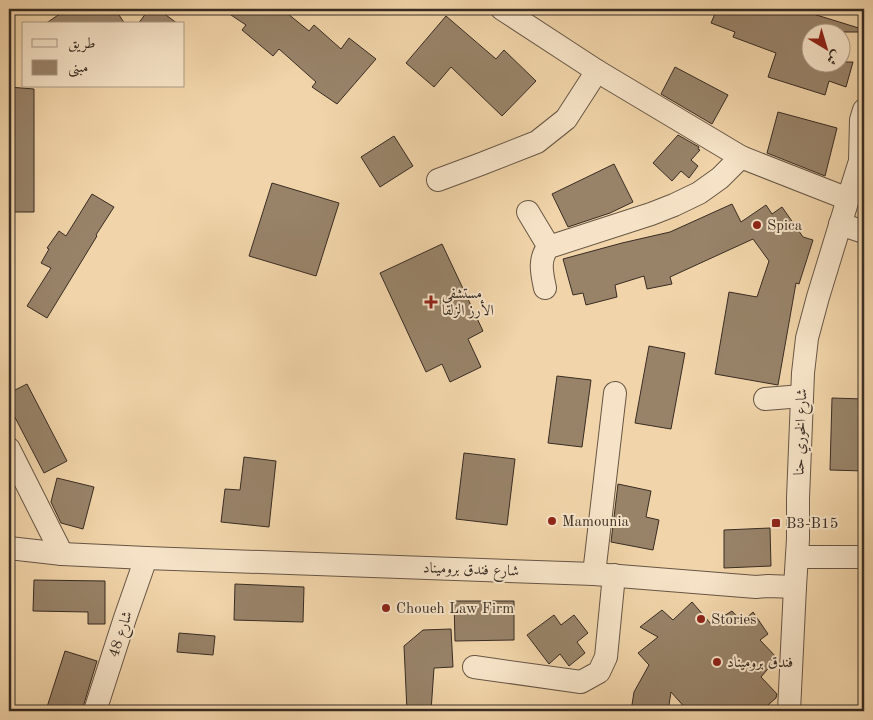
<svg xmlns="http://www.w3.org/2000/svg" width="873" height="720" viewBox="0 0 873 720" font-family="'Old Standard TT',Amiri,serif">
	<rect width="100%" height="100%" fill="#f1d4a9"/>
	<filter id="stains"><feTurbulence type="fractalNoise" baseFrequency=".004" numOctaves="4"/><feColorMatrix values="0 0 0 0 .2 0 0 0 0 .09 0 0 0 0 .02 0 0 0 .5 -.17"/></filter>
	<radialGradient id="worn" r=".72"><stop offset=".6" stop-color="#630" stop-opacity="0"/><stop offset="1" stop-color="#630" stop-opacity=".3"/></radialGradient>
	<g fill="#988369" stroke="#382c23">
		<polygon points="67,9 115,9 125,24 45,24"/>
		<polygon points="149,9 158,9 178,24 138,24"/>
		<polygon points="222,9 282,9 309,31 314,25 341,49 349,38 376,59 337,104 312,87 316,82 279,49 273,56 242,30 246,25"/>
		<polygon points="717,9 797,9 862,29 862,32 810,32 810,62 853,62 846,87 829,81 825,95 768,77 776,53 733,37 735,32 711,23"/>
		<polygon points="446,16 496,59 504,50 536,81 502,116 451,67 434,87 406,63"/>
		<polygon points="675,67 728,95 712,124 661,94"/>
		<polygon points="9,87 34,89 34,212 9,212"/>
		<polygon points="778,112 837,128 825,176 767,153"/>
		<polygon points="678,135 699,147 698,149 700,150 691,160 698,166 689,178 681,171 672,181 653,163"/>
		<polygon points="394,136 413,166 380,187 361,157"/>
		<polygon points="614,164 633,202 610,213 568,227 552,194"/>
		<polygon points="272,183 339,203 316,276 249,256"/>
		<polygon points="92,194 114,207 96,235 97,236 47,318 27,306 51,268 41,263 49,249 47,248 59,231 66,236"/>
		<polygon points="732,204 741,222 766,205 772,214 782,207 803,237 813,240 799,284 796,283 778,385 715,374 729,292 757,297 769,261 753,239 670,277 672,284 647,289 644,276 615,285 617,297 586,305 583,293 573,295 563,259 622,243 670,232"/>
		<polygon points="442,244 483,331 468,339 481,367 450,382 442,364 426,372 380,273"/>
		<polygon points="649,346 685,353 671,429 635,423"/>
		<polygon points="557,376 591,380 582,447 548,443"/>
		<polygon points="27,384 67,461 44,473 9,406 9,393"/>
		<polygon points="832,398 864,399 864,471 830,470"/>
		<polygon points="464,453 515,459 507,525 456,519"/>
		<polygon points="244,457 276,461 269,527 221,522 225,489 240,490"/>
		<polygon points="57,478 94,487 83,529 61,523 51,502"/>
		<polygon points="618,484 651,491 646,517 659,520 653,550 611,542"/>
		<polygon points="770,528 771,566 724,568 724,530"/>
		<polygon points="34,580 105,581 105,624 88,624 88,612 33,611"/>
		<polygon points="235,584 304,587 303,622 234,620"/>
		<polygon points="454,601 514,601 514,640 455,641"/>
		<polygon points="692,602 711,624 732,611 742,622 753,612 768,634 760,640 777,658 761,677 777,694 776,698 761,711 688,711 671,692 668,711 631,711 634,692 649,665 638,653 658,637 640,627 662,610 673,620"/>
		<polygon points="554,615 561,625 574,615 588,633 577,642 585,653 569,666 560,654 549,664 527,635"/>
		<polygon points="451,629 453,667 434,668 431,711 407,711 404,646 423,630"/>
		<polygon points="179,633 215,636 213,655 177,652"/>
		<polygon points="65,651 97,661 83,707 82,711 60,711 47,707"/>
	</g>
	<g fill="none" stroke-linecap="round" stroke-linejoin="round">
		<defs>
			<g id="minor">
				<polyline points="502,9 597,71 741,157 848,199"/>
				<polyline points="860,161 861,120 864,110"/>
				<polyline points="438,180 481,164 537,142 566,119 597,71"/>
				<polyline points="528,212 549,247"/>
				<polyline points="840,224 864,232"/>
				<path d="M545 288C542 274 538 258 549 247L651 214 674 205 699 193 720 178 741 157"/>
				<polyline points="765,399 802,396"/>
				<polyline points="9,449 62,554"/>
				<polyline points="9,548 62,554 146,558 594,574 756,587 768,586 795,587"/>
				<polyline points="797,557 864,557"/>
				<polyline points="594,574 615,393"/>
				<polyline points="474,667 581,682 599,672 606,657 614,575"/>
				<polyline points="95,711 125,618 146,558"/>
				<polyline points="789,711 795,587 798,539 798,498 803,373 807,338 818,297 848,199 860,161 864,154"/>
			</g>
		</defs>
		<use href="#minor" stroke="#665644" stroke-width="24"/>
		<use href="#minor" stroke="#f6e3c7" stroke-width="22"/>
	</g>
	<g fill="#8f2418" stroke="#f6e3c7" stroke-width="2">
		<circle cx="757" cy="225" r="5"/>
		<path d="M428.5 294.5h5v5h5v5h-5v5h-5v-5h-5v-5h5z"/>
		<circle cx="552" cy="521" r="5"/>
		<rect x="771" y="518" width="10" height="10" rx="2.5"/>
		<circle cx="386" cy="608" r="5"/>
		<circle cx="701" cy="619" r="5"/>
		<circle cx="717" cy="662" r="5"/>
	</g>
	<g text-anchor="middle" stroke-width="4" stroke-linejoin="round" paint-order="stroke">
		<g font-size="15" fill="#382c23" stroke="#f6e3c7" text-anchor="start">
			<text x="767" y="230">Spica</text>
			<text x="442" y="298">مستشفى<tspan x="442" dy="17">الأرز الزلقا</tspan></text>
			<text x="562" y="526">Mamounia</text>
			<text x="786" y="528">B3-B15</text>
			<text x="396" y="613">Choueh Law Firm</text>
			<text x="711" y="624">Stories</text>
			<text x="727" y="667">فندق بروميناد</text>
		</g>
		<g font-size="15" fill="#382c23" stroke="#f6e3c7">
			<text transform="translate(800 432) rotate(-88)" y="5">شارع الخوري حنا</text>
			<text transform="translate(471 569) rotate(2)" y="5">شارع فندق بروميناد</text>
			<text transform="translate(120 634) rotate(-72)" y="5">شارع 48</text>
		</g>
	</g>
	<rect width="873" height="720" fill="none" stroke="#f1d4a9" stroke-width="30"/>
	<rect x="10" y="10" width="853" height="700" fill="none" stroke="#382c23" stroke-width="2.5"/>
	<rect x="15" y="15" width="843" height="690" fill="none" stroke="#382c23"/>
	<rect x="22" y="22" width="162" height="65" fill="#f6e3c7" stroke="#aa9a85"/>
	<rect x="32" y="39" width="25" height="8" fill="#f6e3c7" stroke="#aa9a85"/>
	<text x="68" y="48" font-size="15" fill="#382c23">طريق</text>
	<rect x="32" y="60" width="25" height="15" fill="#988369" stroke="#aa9a85"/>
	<text x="68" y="72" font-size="15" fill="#382c23">مبنى</text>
	<g transform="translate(826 48) rotate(142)"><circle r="24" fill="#f6e3c7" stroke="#aa9a85"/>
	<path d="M0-4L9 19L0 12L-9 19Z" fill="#8f2418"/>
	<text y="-8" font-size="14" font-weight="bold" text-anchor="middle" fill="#382c23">ش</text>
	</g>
	<rect width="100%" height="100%" filter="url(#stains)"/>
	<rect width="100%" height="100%" fill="url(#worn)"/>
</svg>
